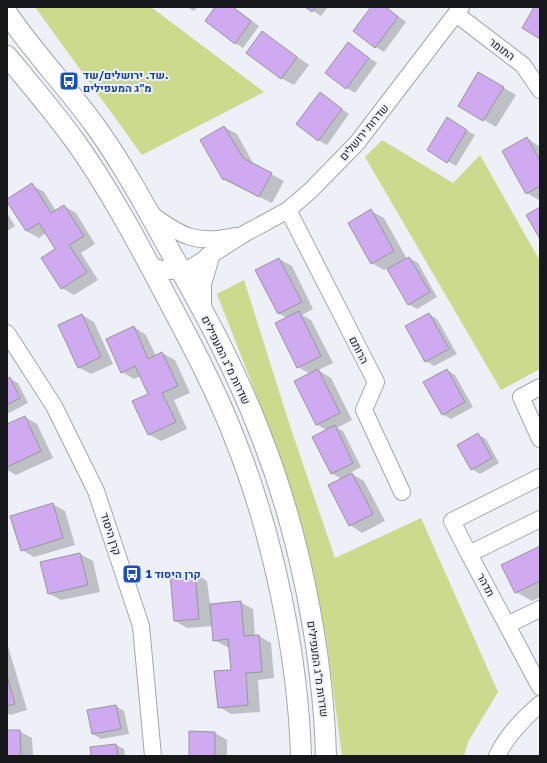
<svg xmlns="http://www.w3.org/2000/svg" width="547" height="763" viewBox="0 0 547 763" font-family="'Golos Text',Heebo,sans-serif">
	<rect width="100%" height="100%" fill="#edf1f7"/>
	<g fill="#cbda8d">
		<polygon points="35,7 151,7 264,92 142,155"/>
		<polygon points="382,140 453,183 480,155 540,261 540,369 501,390 365,157"/>
		<polygon points="244,280 291,429 335,558 421,518 498,692 468,742 464,756 342,756 326,636 270,430 217,294"/>
	</g>
	<g fill="#0003">
		<polygon points="187,7 197,7 194,11"/>
		<polygon points="216,7 233,7 259,26 243,48 235,43"/>
		<polygon points="307,7 328,7 321,16"/>
		<polygon points="372,7 386,7 406,22 384,52 376,47"/>
		<polygon points="263,33 309,65 294,85 281,78"/>
		<polygon points="348,43 377,63 355,93 347,88"/>
		<polygon points="491,80 516,95 496,127 459,105"/>
		<polygon points="321,94 349,114 327,145 318,140"/>
		<polygon points="447,119 475,135 456,166 428,150"/>
		<polygon points="224,127 237,134 254,165 284,181 272,203 224,180"/>
		<polygon points="527,138 540,147 539,200 527,193"/>
		<polygon points="32,185 44,192 56,211 64,206 76,213 95,244 81,253 98,280 74,295 62,288 56,249 46,233 39,238 26,231"/>
		<polygon points="371,211 384,218 407,259 409,258 418,263 437,297 417,309 408,304 388,268 384,270 372,263"/>
		<polygon points="7,213 15,226 7,231"/>
		<polygon points="279,259 292,266 313,309 302,315 311,320 333,363 318,370 331,378 352,420 337,428 343,431 361,467 350,473 364,481 385,521 362,533 350,525 342,479 331,473 327,430 317,425 296,382 310,374 298,367 287,318 278,313 257,270"/>
		<polygon points="429,314 437,319 457,354 434,366 426,361 407,326"/>
		<polygon points="82,315 94,322 113,364 91,374 78,367"/>
		<polygon points="134,327 146,335 156,356 162,353 175,360 190,393 174,400 187,429 161,441 148,434 149,395 141,376 134,379 122,372"/>
		<polygon points="447,370 455,375 473,407 451,419 442,414"/>
		<polygon points="10,379 18,383 28,403 7,414 7,380"/>
		<polygon points="25,417 37,424 53,458 16,475 7,470 7,425"/>
		<polygon points="478,435 486,439 499,463 480,474 472,469"/>
		<polygon points="52,504 65,511 75,545 34,557 22,550"/>
		<polygon points="540,547 540,597 532,601 516,592"/>
		<polygon points="80,554 93,561 100,592 61,600 48,593 42,563"/>
		<polygon points="195,573 207,581 210,605 240,602 253,609 255,636 259,636 271,643 274,678 258,680 260,712 231,714 219,707 232,670 230,647 227,647 214,640 213,626 187,628 175,621"/>
		<polygon points="7,643 27,710 10,715 7,713"/>
		<polygon points="116,706 124,711 129,734 101,739 93,734"/>
		<polygon points="7,731 19,731 32,738 33,756 7,756"/>
		<polygon points="190,732 215,733 227,740 227,756 190,756"/>
		<polygon points="116,745 124,749 125,756 92,756"/>
	</g>
	<g fill="#d0aaf1" stroke="#98959a">
		<polygon points="215,7 233,7 251,21 235,44 205,21"/>
		<polygon points="305,7 316,7 312,12"/>
		<polygon points="371,7 386,7 398,17 375,48 353,31"/>
		<polygon points="534,7 540,7 540,39 522,28"/>
		<polygon points="262,31 297,57 281,79 246,53"/>
		<polygon points="348,42 369,58 346,89 325,73"/>
		<polygon points="478,72 504,87 483,121 458,106"/>
		<polygon points="320,92 342,109 318,141 296,124"/>
		<polygon points="447,117 467,130 447,163 427,150"/>
		<polygon points="224,126 243,158 272,173 259,197 225,179 223,180 200,140"/>
		<polygon points="527,137 540,161 540,186 526,194 502,151"/>
		<polygon points="32,183 51,213 64,205 84,236 69,245 87,272 61,289 41,258 55,249 39,223 26,231 7,202 7,199"/>
		<polygon points="540,207 540,239 526,215"/>
		<polygon points="371,209 394,251 371,264 348,223"/>
		<polygon points="409,257 430,292 408,305 387,269"/>
		<polygon points="279,258 302,302 278,314 255,270"/>
		<polygon points="299,311 321,356 297,368 275,323"/>
		<polygon points="429,313 449,349 425,362 405,326"/>
		<polygon points="82,314 101,357 78,368 58,325"/>
		<polygon points="134,326 148,359 162,352 178,386 162,393 176,422 148,435 132,401 148,394 135,366 121,373 106,339"/>
		<polygon points="318,369 340,413 316,425 294,381"/>
		<polygon points="447,369 465,402 442,415 423,382"/>
		<polygon points="10,377 20,398 7,405 7,379"/>
		<polygon points="25,416 41,451 7,467 7,424"/>
		<polygon points="335,425 353,463 331,474 312,437"/>
		<polygon points="478,433 492,458 471,470 457,445"/>
		<polygon points="352,473 373,514 349,526 328,485"/>
		<polygon points="53,503 63,538 21,551 10,516"/>
		<polygon points="540,546 540,581 515,593 501,565"/>
		<polygon points="80,553 88,585 48,594 40,562"/>
		<polygon points="195,572 199,619 174,621 170,575"/>
		<polygon points="241,601 244,636 259,635 262,672 246,673 248,705 218,708 214,671 231,670 228,639 213,641 210,604"/>
		<polygon points="7,676 15,704 7,706"/>
		<polygon points="116,705 121,729 92,734 87,710"/>
		<polygon points="7,730 20,730 21,756 7,756"/>
		<polygon points="189,731 215,732 215,756 189,756"/>
		<polygon points="116,744 118,756 91,756 90,747"/>
	</g>
	<g fill="none" stroke-linecap="round" stroke-linejoin="round">
		<defs>
			<g id="minor">
				<polyline points="456,14 523,65 540,90"/>
				<polyline points="288,210 376,382 364,410 402,492"/>
				<path d="M150 213C180 236 197 245 235 236"/>
				<polyline points="150,266 170,271 181,270 192,267 244,234 288,210 310,191 357,143 461,7"/>
				<polyline points="7,333 54,406 96,491 141,626 153,756"/>
				<polyline points="540,387 521,397 540,439"/>
				<polyline points="540,519 469,554 540,687"/>
				<polyline points="469,554 452,521 540,477"/>
				<polyline points="507,625 540,609"/>
				<path d="M497 756C507 735 523 719 540 704"/>
			</g>
			<g id="major">
				<path d="M7 13C34 53 68 88 96 127 124 166 147 209 170 251 203 310 236 370 260 433 299 531 323 651 326 756"/>
				<path d="M7 56C30 84 54 112 75 141 110 190 139 245 167 298 192 345 217 392 236 442 273 535 298 656 301 756"/>
				<polyline points="201,306 201,284 209,257"/>
			</g>
		</defs>
		<use href="#minor" stroke="#a3a6ab" stroke-width="18"/>
		<use href="#major" stroke="#a3a6ab" stroke-width="22"/>
		<use href="#minor" stroke="#fff" stroke-width="16"/>
		<use href="#major" stroke="#fff" stroke-width="20"/>
	</g>
	<defs>
		<symbol id="bus-square" viewBox="-11 -11 22 22"><rect x="-9" y="-9" width="18" height="18" rx="4" fill="#1a4fb4" stroke="#edf1f7"/><path d="M-5-6H5V4H4V6H2V4H-2V6H-4V4H-5ZM-3.5-4V0h7V-4ZM-3.5 1.2v1.5H-2V1.2ZM2 1.2v1.5H3.5V1.2Z" fill="#fff"/></symbol>
	</defs>
	<g fill-rule="evenodd">
		<use href="#bus-square" x="58" y="70" width="22" height="22"/>
		<use href="#bus-square" x="121" y="563" width="22" height="22"/>
	</g>
	<g text-anchor="middle" stroke-width="4" stroke-linejoin="round" paint-order="stroke">
		<g font-size="11" fill="#17181a" stroke="#edf1f7">
			<text transform="translate(502 49) rotate(37)" y="4">התומר</text>
			<text transform="translate(364 132) rotate(-50)" y="4">שדרות ירושלים</text>
			<text transform="translate(359 350) rotate(63)" y="4">הרותם</text>
			<text transform="translate(226 360) rotate(64)" y="4">שדרות מ"ג המעפילים</text>
			<text transform="translate(111 534) rotate(72)" y="4">קרן היסוד</text>
			<text transform="translate(486 585) rotate(62)" y="4">תדהר</text>
			<text transform="translate(318 669) rotate(82)" y="4">שדרות מ"ג המעפילים</text>
		</g>
		<g font-size="11" font-weight="bold" fill="#164399" stroke="#edf1f7" text-anchor="start">
			<text x="83" y="79">שד. ירושלים/שד.<tspan x="83" dy="13">מ״ג המעפילים</tspan></text>
			<text x="146" y="578">קרן היסוד 1</text>
		</g>
	</g>
	<rect width="547" height="763" fill="none" stroke="#17181a" stroke-width="16"/>
</svg>
